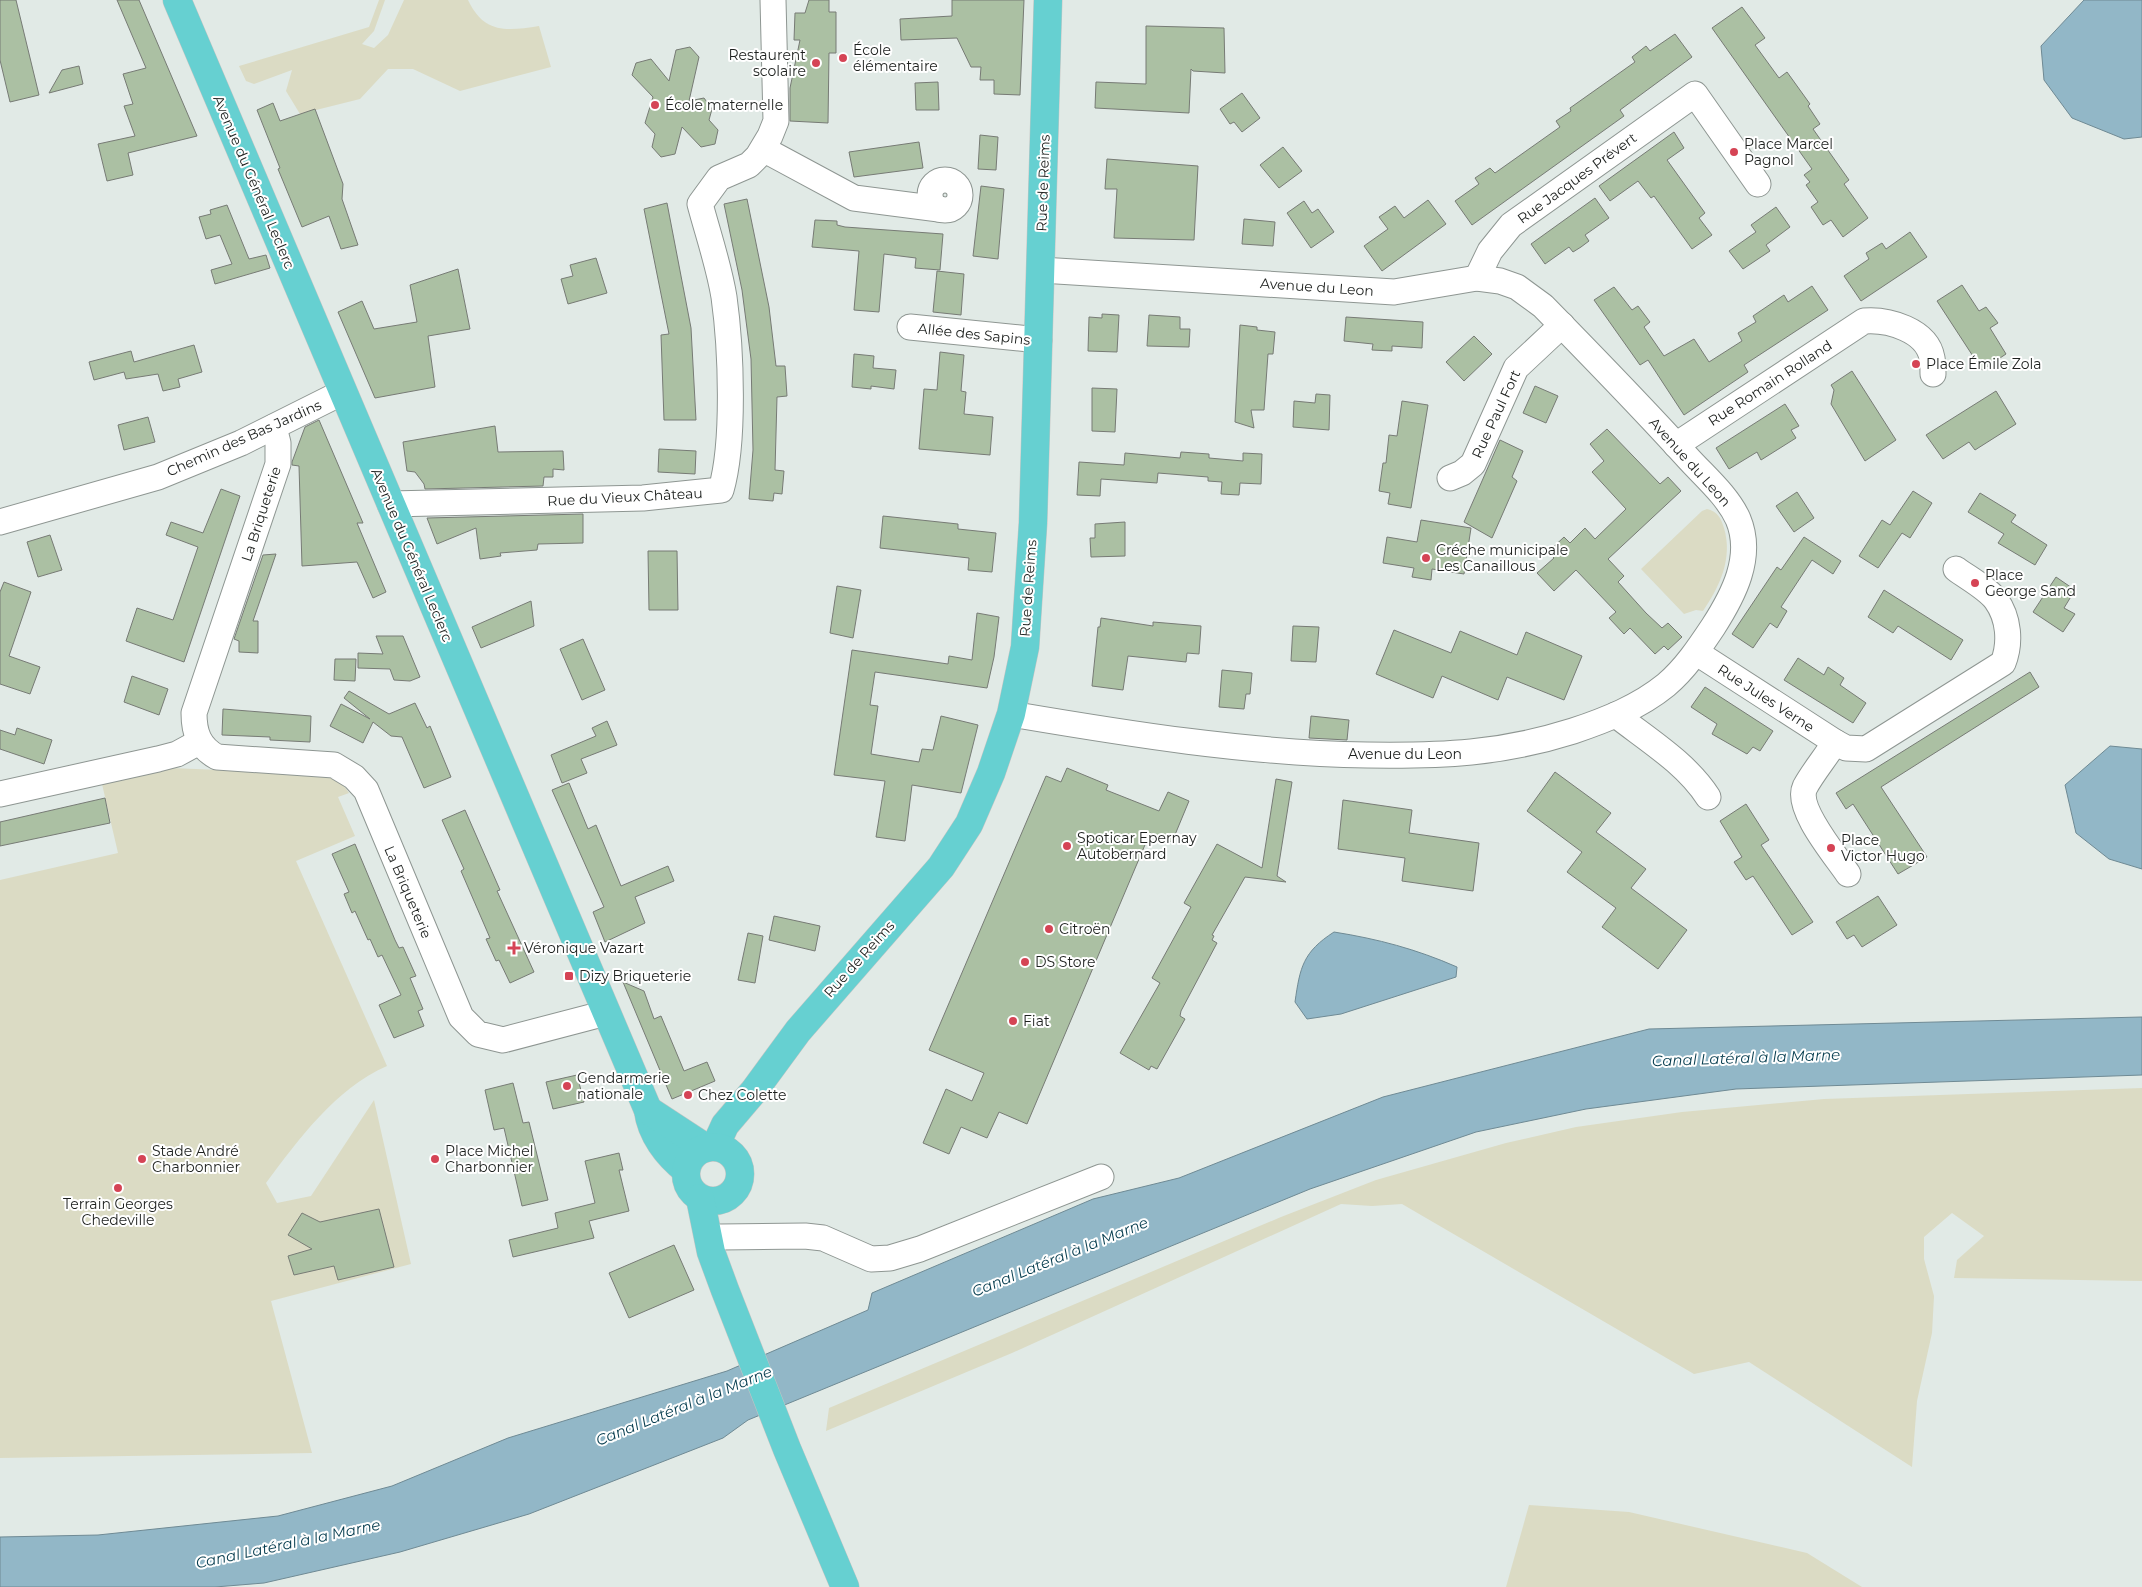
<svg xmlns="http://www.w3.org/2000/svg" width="2142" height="1587" viewBox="0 0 2142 1587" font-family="Montserrat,sans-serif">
	<rect width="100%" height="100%" fill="#e1eae6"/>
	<g fill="#dbdbc4">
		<path d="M379 0H385L374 31 362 44 374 48 388 35 404 0H468C484 34 507 31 539 26L551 67 460 91 413 69H388L360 99 300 114 286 91 292 70 254 84 246 81 239 66 369 27Z"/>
		<path d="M1707 509C1717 511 1721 518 1724 528 1733 558 1720 586 1703 611L1696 610 1684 614 1641 569 1702 511Z"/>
		<path d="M171 768 318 774C332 777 341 780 349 793L338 797 355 836 296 861 387 1066C335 1089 299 1139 266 1183L277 1203 311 1196 374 1100 411 1264 271 1301 312 1453 0 1458V880L118 853 102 784Z"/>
		<polygon points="2142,1088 2142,1281 1954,1278 1957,1260 1984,1236 1952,1213 1924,1237 1924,1259 1934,1296 1932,1333 1917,1401 1912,1467 1749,1362 1694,1374 1402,1204 1372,1206 1341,1204 1012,1353 826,1431 829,1408 1281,1217 1376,1180 1506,1143 1576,1127 1682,1112 1824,1099"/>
		<polygon points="1529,1505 1629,1512 1807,1553 1862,1587 1506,1587"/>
	</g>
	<g fill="#92b7c7" stroke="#6f8a94">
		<polygon points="2084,0 2142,0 2142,137 2124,139 2072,118 2044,80 2041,46"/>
		<polygon points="2110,746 2142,749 2142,869 2109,859 2076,833 2065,785"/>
		<path d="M1334 932C1378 939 1416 949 1457 967L1456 977 1341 1014 1307 1019 1295 1002C1300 967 1303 952 1334 932Z"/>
		<polygon points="2142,1017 2142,1075 1736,1089 1586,1109 1476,1132 1310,1189 748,1420 723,1438 529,1514 400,1552 264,1583 215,1587 0,1587 0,1537 98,1535 278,1516 392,1486 508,1438 727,1371 868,1310 872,1293 1093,1199 1179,1178 1383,1097 1649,1029"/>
	</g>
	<g fill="#abc0a3" stroke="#777b75">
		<polygon points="0,0 16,0 39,95 10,102 0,60"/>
		<polygon points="117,0 139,0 197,136 128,153 133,175 107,181 98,144 135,136 124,106 133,104 123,74 146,68"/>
		<polygon points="809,0 829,0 829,12 836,12 836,53 829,53 828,123 790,121 790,88 800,40 794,40 795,13 805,13"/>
		<polygon points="952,0 1024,0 1020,95 994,94 994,80 980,80 981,67 971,67 957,38 901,40 900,19 952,16"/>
		<polygon points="1742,7 1765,38 1755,45 1779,78 1787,72 1810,104 1808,106 1820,124 1813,129 1849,180 1844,184 1868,218 1843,237 1831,220 1823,225 1811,207 1818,202 1806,185 1810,182 1804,175 1812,169 1712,28"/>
		<polygon points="1146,26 1224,28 1225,73 1193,71 1191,69 1189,113 1095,108 1096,82 1146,84"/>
		<polygon points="1675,34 1692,57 1620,110 1624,116 1472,225 1455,201 1479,184 1475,178 1490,168 1495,173 1560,127 1556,121 1571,111 1570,108 1635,62 1632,57 1646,46 1650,51"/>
		<polygon points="690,47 699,57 689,101 704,98 712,109 709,120 718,130 715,144 701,147 682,127 675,154 661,157 652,147 655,134 645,123 653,97 632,75 636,63 651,59 669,81 676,50"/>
		<polygon points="79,66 83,84 49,93 62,70"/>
		<polygon points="938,82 939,110 916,110 915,83"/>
		<polygon points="1242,93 1260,118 1242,132 1234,122 1230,124 1220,109"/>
		<polygon points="273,103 280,121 315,109 343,184 342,199 358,245 341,249 329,216 302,227 278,169 280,168 257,110"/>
		<polygon points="1674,132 1684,148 1667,160 1705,213 1699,218 1712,235 1692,249 1654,196 1651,198 1638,181 1610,201 1599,186"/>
		<polygon points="980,135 998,137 996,170 978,169"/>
		<polygon points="919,142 923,168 854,177 849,152"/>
		<polygon points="1283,147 1302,171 1279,188 1260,165"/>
		<polygon points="1107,159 1198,166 1194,240 1114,238 1117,189 1105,189"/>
		<polygon points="981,186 1004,189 998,259 973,256"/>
		<polygon points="1595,198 1609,218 1585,235 1589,241 1581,247 1573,252 1569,247 1545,264 1531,244"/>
		<polygon points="747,199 769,307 776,366 785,366 787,396 777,397 775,470 784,471 782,494 774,493 773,501 749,499 753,450 751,359 742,290 724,204"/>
		<polygon points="1428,200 1446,224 1382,271 1364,246 1388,229 1379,217 1395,206 1404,218"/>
		<polygon points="1304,201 1312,213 1318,209 1334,232 1311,248 1287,213"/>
		<polygon points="667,203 691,328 696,420 664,420 661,335 669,334 644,209"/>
		<polygon points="227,205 249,259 266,255 270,268 215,284 211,270 232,264 220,235 206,239 199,217 211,214 210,210"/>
		<polygon points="1776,207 1790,227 1766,245 1770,251 1743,269 1729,251 1756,232 1751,225"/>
		<polygon points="1244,219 1275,222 1273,246 1242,244"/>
		<polygon points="815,220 837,221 837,225 845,227 943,234 940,270 915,268 916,258 884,254 879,312 854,310 859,251 812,247"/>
		<polygon points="1910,232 1927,257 1861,301 1844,276 1869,259 1866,253 1882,243 1886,249"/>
		<polygon points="596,258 607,293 568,304 561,279 573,276 570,265"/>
		<polygon points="458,269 470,329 428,336 435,387 375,398 338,312 362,301 374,329 417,322 410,285"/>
		<polygon points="937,271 964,274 961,315 933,312"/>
		<polygon points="1962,285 1979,311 1986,307 1998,323 1990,328 2006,354 1982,370 1937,301"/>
		<polygon points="1812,286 1828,310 1744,365 1748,372 1684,415 1648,360 1640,365 1594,300 1614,287 1632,310 1638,306 1650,322 1644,327 1664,356 1694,339 1709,362 1742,341 1738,333 1756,322 1753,316 1784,295 1788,302"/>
		<polygon points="1102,314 1119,315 1117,352 1088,351 1089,317 1102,318"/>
		<polygon points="1149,315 1180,317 1180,329 1190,329 1189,347 1147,346"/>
		<polygon points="1346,317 1423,322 1422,348 1392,346 1392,351 1372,350 1373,344 1344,341"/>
		<polygon points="1240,325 1257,327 1257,330 1275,332 1273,354 1268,354 1264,410 1251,410 1254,428 1235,422"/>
		<polygon points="1474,336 1492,354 1464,381 1446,362"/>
		<polygon points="194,345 202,372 178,379 180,387 163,391 158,374 126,379 124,372 94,380 89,362 131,351 134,362"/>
		<polygon points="940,352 964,355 961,391 966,392 964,414 993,417 990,455 919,449 924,389 937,390"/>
		<polygon points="854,354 874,356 873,368 896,370 894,389 871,386 871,389 852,387"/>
		<polygon points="1852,371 1896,440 1865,461 1831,404 1834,390 1831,385"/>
		<polygon points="1535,386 1558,396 1546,423 1523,413"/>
		<polygon points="1092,388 1117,389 1115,432 1092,431"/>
		<polygon points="1996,391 2016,424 1975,450 1969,442 1943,459 1926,435"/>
		<polygon points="1316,394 1330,395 1329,430 1293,427 1294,401 1315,403"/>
		<polygon points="1402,401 1428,405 1411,508 1388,504 1390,493 1379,491 1383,463 1386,463 1389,435 1397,436"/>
		<polygon points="1785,404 1799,426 1791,430 1796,438 1761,460 1757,452 1729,469 1716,448"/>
		<polygon points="148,417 155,442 124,450 118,425"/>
		<polygon points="319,420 363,523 357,523 386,592 373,598 357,562 302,566 299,466 292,465 292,462 305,427"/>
		<polygon points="495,426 498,452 563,451 564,470 553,469 553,477 544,477 543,486 425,489 424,484 415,472 407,471 403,442"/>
		<polygon points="1607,429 1660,484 1668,477 1681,491 1608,559 1624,576 1618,582 1646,613 1662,628 1668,623 1682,637 1668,650 1664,646 1655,654 1630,628 1624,634 1609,618 1616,612 1576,570 1554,591 1537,573 1554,558 1548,552 1564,537 1570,543 1585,528 1595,539 1626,509 1592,472 1604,461 1590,444"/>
		<polygon points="1500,440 1523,451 1512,477 1517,481 1492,538 1464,522"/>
		<polygon points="659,449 696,451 695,474 658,472"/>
		<polygon points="1181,452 1209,454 1209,458 1243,461 1243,453 1262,454 1261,484 1240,483 1239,495 1221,494 1222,482 1208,481 1208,477 1158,473 1157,483 1101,479 1100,496 1077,495 1079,462 1124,465 1125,453 1180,458"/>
		<polygon points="221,489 240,496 184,662 126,641 137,608 173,620 198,547 166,535 171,522 203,533"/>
		<polygon points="1913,491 1932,503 1910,538 1902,533 1878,568 1859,556 1882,520 1890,525"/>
		<polygon points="1797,492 1814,518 1794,532 1776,506"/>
		<polygon points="1980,493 2016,515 2011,522 2047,545 2035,565 1998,543 2004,534 1968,512"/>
		<polygon points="583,514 583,543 538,544 537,550 500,553 501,556 480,559 476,528 437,544 427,518"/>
		<polygon points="883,516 958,524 958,529 996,533 992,572 968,570 969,558 880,548"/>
		<polygon points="1421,520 1471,528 1464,574 1432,569 1431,580 1412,577 1414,568 1383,563 1387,537 1417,542"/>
		<polygon points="1125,522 1125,556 1091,557 1090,538 1095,538 1095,524"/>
		<polygon points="50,535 62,570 38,577 27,542"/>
		<polygon points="1804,537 1841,561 1833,574 1812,560 1781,607 1787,611 1777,628 1770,623 1753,648 1732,634 1777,567 1781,570"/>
		<polygon points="648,551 677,551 678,610 649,610"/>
		<polygon points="276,554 253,621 258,621 258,653 239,652 239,641 234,639 263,555"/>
		<polygon points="2056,577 2075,590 2064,608 2075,614 2063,632 2033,612"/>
		<polygon points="4,582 31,592 9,656 40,667 30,694 0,684 0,592"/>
		<polygon points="837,586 861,590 853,638 830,633"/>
		<polygon points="1884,590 1963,640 1951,660 1898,626 1893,633 1868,617"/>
		<polygon points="531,601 534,626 481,648 472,627"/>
		<polygon points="977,613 999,617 994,657 987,688 875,672 870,705 878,706 871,754 919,762 922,749 933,750 941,716 978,725 961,793 912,785 905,841 876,837 885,781 834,775 852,650 948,664 949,656 972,660"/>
		<polygon points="1101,618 1153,626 1153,622 1201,626 1199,654 1187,653 1186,662 1128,656 1123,690 1092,686 1098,627 1100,627"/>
		<polygon points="1293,626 1319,627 1316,662 1291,661"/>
		<polygon points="1394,630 1451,653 1460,631 1517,655 1526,632 1582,656 1564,700 1507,677 1498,700 1442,676 1433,698 1376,674"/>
		<polygon points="376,636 403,636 420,677 410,681 394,680 390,669 358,668 358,653 383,654"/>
		<polygon points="583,639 605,690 582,700 560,649"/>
		<polygon points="1798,658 1824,675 1828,667 1844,678 1840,685 1866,703 1853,723 1784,680"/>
		<polygon points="335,659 356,659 355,681 334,680"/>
		<polygon points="1222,670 1252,673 1250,694 1246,694 1244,709 1219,707"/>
		<polygon points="2030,672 2039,687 1881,787 1927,857 1898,874 1853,804 1846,809 1836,793"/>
		<polygon points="132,676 168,689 159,715 124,702"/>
		<polygon points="1705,687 1773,731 1760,751 1753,747 1747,754 1712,734 1717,724 1691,707"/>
		<polygon points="349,691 389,714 415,703 427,728 430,726 451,777 424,788 402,737 391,736 373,722 363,743 330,726 341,704 370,719 344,698"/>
		<polygon points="223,709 311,716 310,742 270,740 270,737 222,735"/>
		<polygon points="1311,716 1349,720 1347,740 1309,738"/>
		<polygon points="607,721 617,745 581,759 587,773 562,783 551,755 596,736 592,728"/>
		<polygon points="17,728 52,740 44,764 0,749 0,730 15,735"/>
		<polygon points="1067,768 1108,785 1106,790 1159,811 1168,792 1189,801 1172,842 1150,833 1027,1124 999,1112 987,1138 961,1127 949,1154 923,1143 946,1089 972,1101 984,1073 929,1050 1046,776 1061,782"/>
		<polygon points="1555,772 1611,813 1596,832 1646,869 1631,888 1687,930 1658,969 1602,927 1616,908 1567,872 1582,852 1527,811"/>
		<polygon points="1276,779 1292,782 1277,876 1286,882 1245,877 1212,935 1214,936 1212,940 1217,943 1181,1011 1180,1016 1185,1019 1157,1069 1151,1066 1149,1070 1120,1053 1160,983 1152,978 1191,907 1184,903 1217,844 1262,868"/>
		<polygon points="569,783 588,829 596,825 621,886 668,866 674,881 635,897 645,923 605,942 593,912 604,907 552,790"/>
		<polygon points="105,798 110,823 0,846 0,822"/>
		<polygon points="1343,800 1412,810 1409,833 1479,843 1473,891 1402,881 1405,858 1338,849"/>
		<polygon points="1746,804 1769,840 1761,845 1813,922 1792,935 1753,876 1746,880 1734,862 1742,857 1720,821"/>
		<polygon points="465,810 500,890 497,891 534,972 510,983 499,960 496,961 486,939 490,938 461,871 464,869 442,820"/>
		<polygon points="355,844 395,940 399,948 403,947 416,976 410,978 423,1009 418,1011 424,1026 394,1038 379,1005 401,995 382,955 378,957 370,939 368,940 355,911 352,913 344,894 349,892 332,854"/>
		<polygon points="1878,896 1897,925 1862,947 1854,935 1847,939 1836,922"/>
		<polygon points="774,916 820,926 815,951 769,940"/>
		<polygon points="748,933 763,936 755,983 738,980"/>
		<polygon points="623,982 644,991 654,1019 661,1016 684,1071 707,1062 715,1081 672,1099"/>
		<polygon points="577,1075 584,1102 553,1109 546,1082"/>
		<polygon points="513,1083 523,1123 529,1122 548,1200 522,1206 504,1128 494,1130 485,1090"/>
		<polygon points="619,1153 623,1170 619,1170 629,1211 589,1221 594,1238 513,1257 509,1240 558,1228 555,1213 595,1203 585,1161"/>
		<polygon points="379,1209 394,1267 338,1280 334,1266 294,1275 288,1256 312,1249 288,1235 302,1213 320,1222"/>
		<polygon points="674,1245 694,1290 629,1318 609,1273"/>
	</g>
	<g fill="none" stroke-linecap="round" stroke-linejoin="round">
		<defs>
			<g id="minor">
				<polyline points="763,149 854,198 939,209"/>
				<circle cx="945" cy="195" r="15"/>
				<polyline points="1477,278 1490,251 1511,225 1695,94 1758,184"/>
				<polyline points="910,327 1039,340"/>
				<path d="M274 427 278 443V464L194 713C194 733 199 747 217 757L334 765 354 777 366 790 461 1017 478 1034 503 1040 606 1013"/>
				<path d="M1676 445 1864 321C1888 319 1927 330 1932 358 1933 363 1933 369 1933 374"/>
				<polyline points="1450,478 1462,473 1473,464 1516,368 1562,325"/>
				<path d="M390 504 643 498 721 490C735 442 731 347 724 297 719 266 708 234 700 204L719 178 749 165 758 156 770 136 776 121 773 0"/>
				<polyline points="0,522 158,477 241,443 343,392"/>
				<path d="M1697 653 1835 742 1846 748 1866 749 2003 663C2011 643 2009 618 1996 600 1987 588 1968 578 1956 569"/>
				<path d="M1011 714C1129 734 1247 753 1367 755 1443 756 1500 754 1573 731 1606 720 1639 707 1666 685 1685 669 1699 648 1713 627 1733 596 1754 557 1738 519 1727 495 1704 476 1687 457 1640 405 1592 356 1543 306L1517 287 1500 281 1477 278 1394 292 1041 270"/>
				<path d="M1616 715C1648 740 1686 763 1708 797"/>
				<path d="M1835 742C1826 757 1813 772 1805 787 1795 808 1836 856 1848 874"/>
				<polyline points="0,794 158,759 177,754 199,742"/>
				<polyline points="720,1237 805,1236 823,1238 871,1259 890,1258 920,1249 1101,1177"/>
			</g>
			<g id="major">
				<path d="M177 0 648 1110C651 1134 667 1155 686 1170"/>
				<polyline points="648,1110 706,1148"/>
				<polyline points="715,1147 725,1125 754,1091 798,1031 941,867 969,824 991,773 1011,714 1025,647 1033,523 1048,0"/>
				<circle cx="713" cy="1174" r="27"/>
				<polyline points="700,1198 711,1252 725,1290 787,1449 845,1587"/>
			</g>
		</defs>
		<use href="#minor" stroke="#8e9692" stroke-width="27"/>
		<use href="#major" stroke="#c4c5c4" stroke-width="29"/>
		<use href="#minor" stroke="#fff" stroke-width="25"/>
		<use href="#major" stroke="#66d0d1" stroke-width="28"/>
	</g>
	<g fill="#d54455" stroke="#fff" stroke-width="2">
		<circle cx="843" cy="58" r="5"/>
		<circle cx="816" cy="63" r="5"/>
		<circle cx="655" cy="105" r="5"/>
		<circle cx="1734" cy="152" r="5"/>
		<circle cx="1916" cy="364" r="5"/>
		<circle cx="1426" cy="558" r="5"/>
		<circle cx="1975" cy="583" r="5"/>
		<circle cx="1067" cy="846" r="5"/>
		<circle cx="1831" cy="848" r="5"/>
		<circle cx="1049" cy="929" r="5"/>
		<path d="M511.5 940.5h5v5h5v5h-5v5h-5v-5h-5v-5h5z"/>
		<circle cx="1025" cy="962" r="5"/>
		<rect x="564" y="971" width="10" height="10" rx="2.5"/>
		<circle cx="1013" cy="1021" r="5"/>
		<circle cx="567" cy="1086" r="5"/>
		<circle cx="688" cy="1095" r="5"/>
		<circle cx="142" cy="1159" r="5"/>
		<circle cx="435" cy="1159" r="5"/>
		<circle cx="118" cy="1188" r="5"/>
	</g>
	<g text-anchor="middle" stroke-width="4" stroke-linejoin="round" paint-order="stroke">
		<g font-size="14" fill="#1d201e" stroke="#fff" text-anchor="start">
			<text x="853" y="55">École<tspan x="853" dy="16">élémentaire</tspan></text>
			<text x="806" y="60" text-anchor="end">Restaurent<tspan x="806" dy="16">scolaire</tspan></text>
			<text x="665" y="110">École maternelle</text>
			<text x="1744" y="149">Place Marcel<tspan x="1744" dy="16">Pagnol</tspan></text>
			<text x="1926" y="369">Place Émile Zola</text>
			<text x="1436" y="555">Créche municipale<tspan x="1436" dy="16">Les Canaillous</tspan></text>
			<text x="1985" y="580">Place<tspan x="1985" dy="16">George Sand</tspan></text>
			<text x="1077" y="843">Spoticar Epernay<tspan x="1077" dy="16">Autobernard</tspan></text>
			<text x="1841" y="845">Place<tspan x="1841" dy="16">Victor Hugo</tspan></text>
			<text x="1059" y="934">Citroën</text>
			<text x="524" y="953">Véronique Vazart</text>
			<text x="1035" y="967">DS Store</text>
			<text x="579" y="981">Dizy Briqueterie</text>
			<text x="1023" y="1026">Fiat</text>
			<text x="577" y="1083">Gendarmerie<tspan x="577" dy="16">nationale</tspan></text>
			<text x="698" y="1100">Chez Colette</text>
			<text x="152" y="1156">Stade André<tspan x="152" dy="16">Charbonnier</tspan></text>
			<text x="445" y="1156">Place Michel<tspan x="445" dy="16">Charbonnier</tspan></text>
			<text x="118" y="1209" text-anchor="middle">Terrain Georges<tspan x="118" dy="16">Chedeville</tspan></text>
		</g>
		<g font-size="14" fill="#1d201e" stroke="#fff">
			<text transform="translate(1577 178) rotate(-36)" y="5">Rue Jacques Prévert</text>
			<text transform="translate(254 182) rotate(67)" y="5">Avenue du Général Leclerc</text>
			<text transform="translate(1043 183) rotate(-88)" y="5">Rue de Reims</text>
			<text transform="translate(1317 287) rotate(4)" y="5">Avenue du Leon</text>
			<text transform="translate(974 334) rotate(6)" y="5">Allée des Sapins</text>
			<text transform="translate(1770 383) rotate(-33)" y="5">Rue Romain Rolland</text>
			<text transform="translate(1496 414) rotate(-65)" y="5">Rue Paul Fort</text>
			<text transform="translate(244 438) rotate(-24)" y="5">Chemin des Bas Jardins</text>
			<text transform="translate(1690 462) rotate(48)" y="5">Avenue du Leon</text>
			<text transform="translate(625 497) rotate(-3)" y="5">Rue du Vieux Château</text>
			<text transform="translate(261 514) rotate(-72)" y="5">La Briqueterie</text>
			<text transform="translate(412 555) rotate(67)" y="5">Avenue du Général Leclerc</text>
			<text transform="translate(1028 588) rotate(-86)" y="5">Rue de Reims</text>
			<text transform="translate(1766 698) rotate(33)" y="5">Rue Jules Verne</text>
			<text x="1405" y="759">Avenue du Leon</text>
			<text transform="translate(408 892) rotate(67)" y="5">La Briqueterie</text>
			<text transform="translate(859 959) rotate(-48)" y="5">Rue de Reims</text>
		</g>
		<g font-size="15" font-style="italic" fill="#053c4e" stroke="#fff">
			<text transform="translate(1746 1058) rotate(-2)" y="5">Canal Latéral à la Marne</text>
			<text transform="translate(1060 1257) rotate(-22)" y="5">Canal Latéral à la Marne</text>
			<text transform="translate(684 1406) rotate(-22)" y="5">Canal Latéral à la Marne</text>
			<text transform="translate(288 1544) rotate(-12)" y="5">Canal Latéral à la Marne</text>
		</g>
	</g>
</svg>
